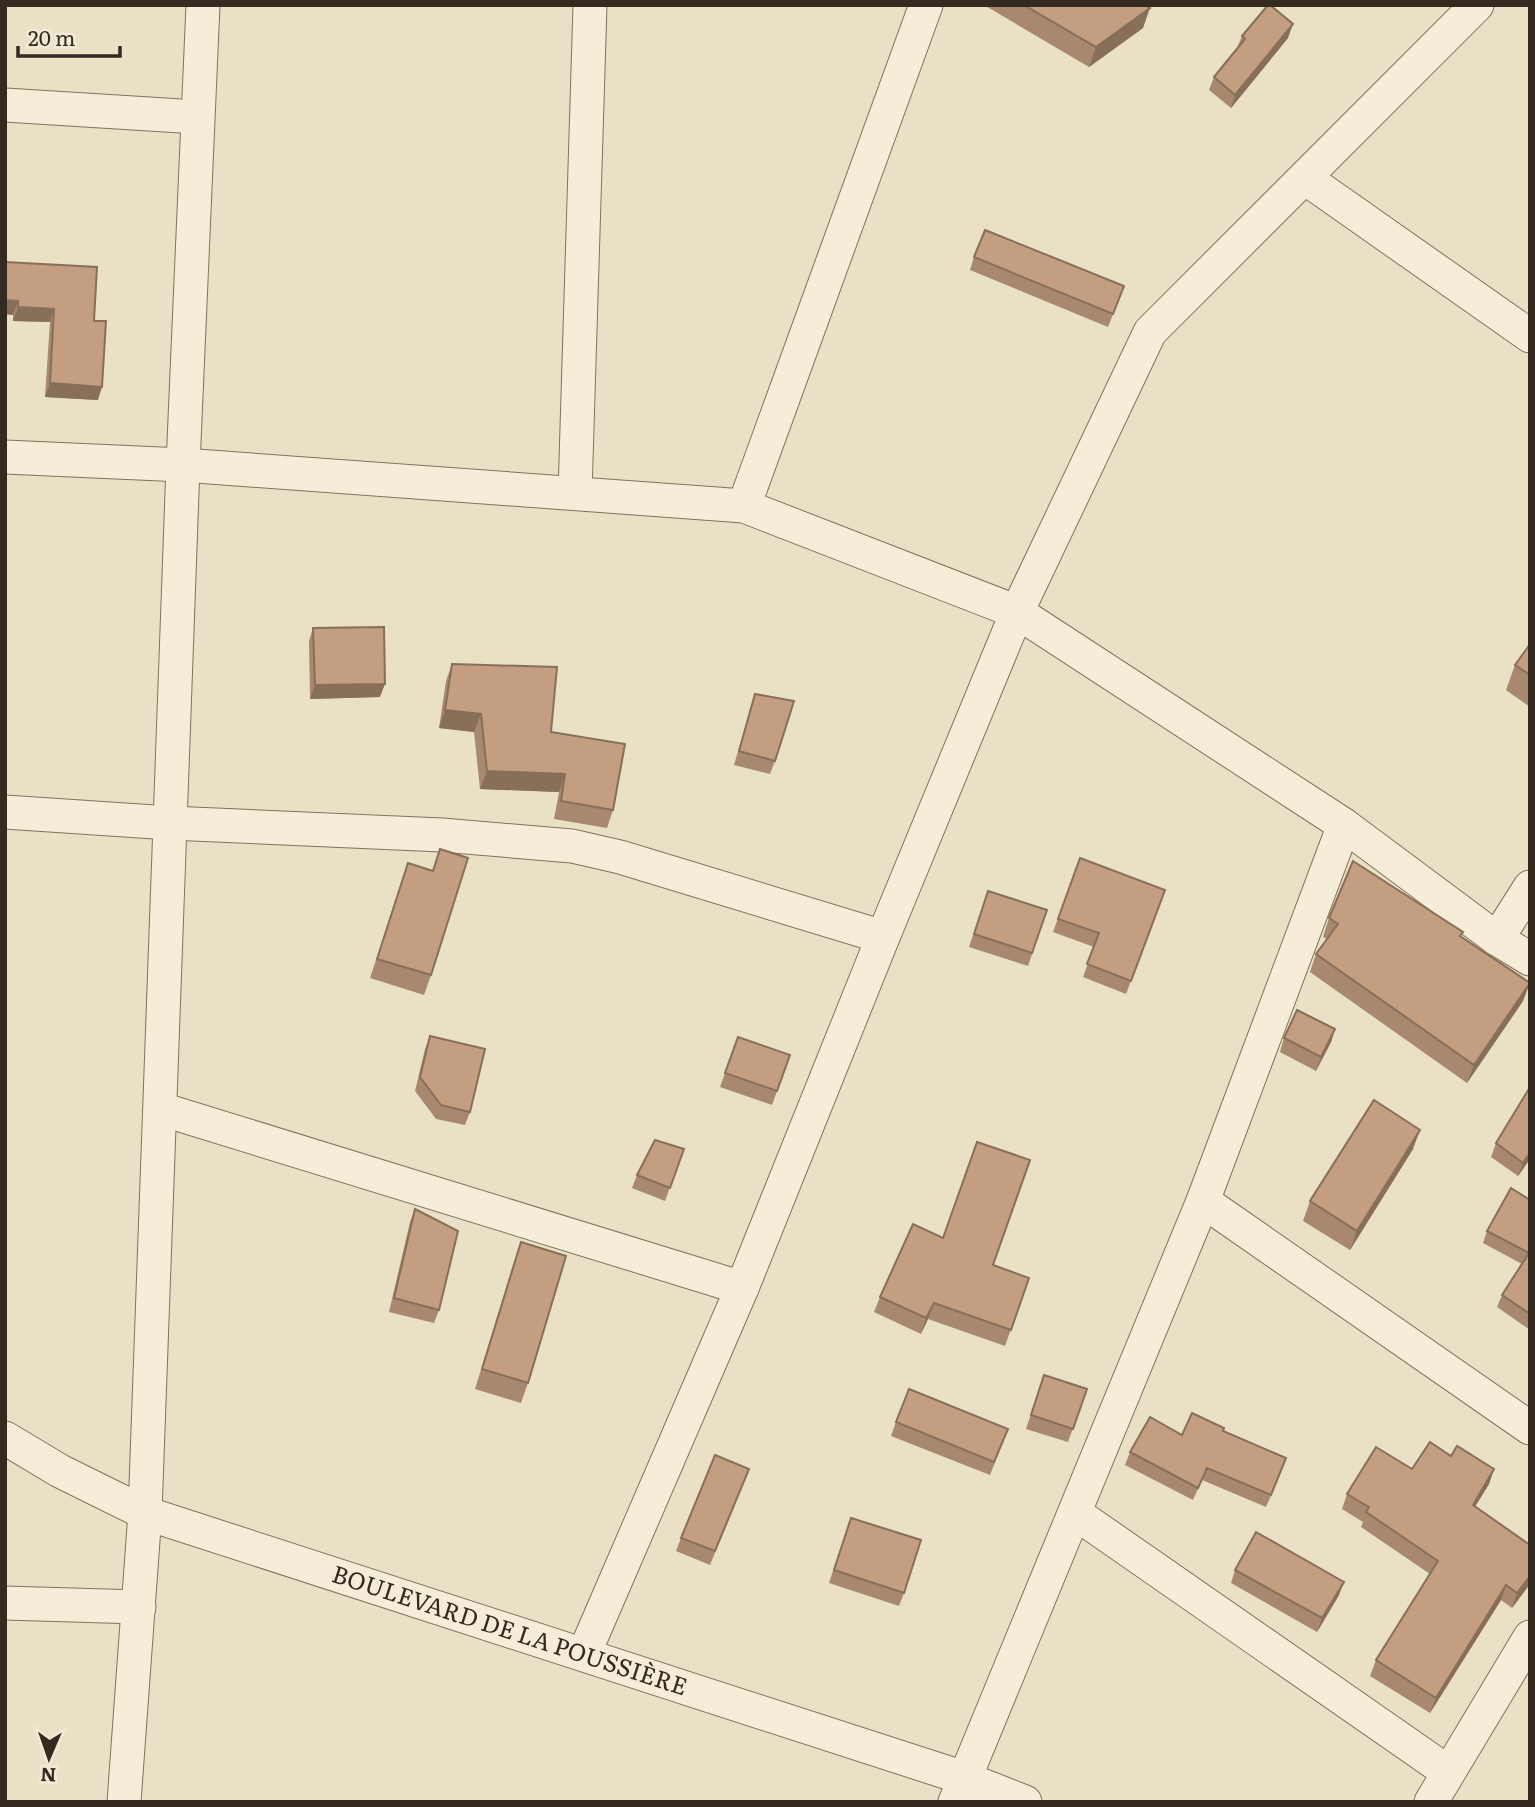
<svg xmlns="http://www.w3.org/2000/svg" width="1535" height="1807" viewBox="0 0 1535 1807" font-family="Literata,serif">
	<rect width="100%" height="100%" fill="#e9e0c6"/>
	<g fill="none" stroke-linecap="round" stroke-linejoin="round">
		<defs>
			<g id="minor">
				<polyline points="5,105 197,117"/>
				<polyline points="1305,178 1530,336"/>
				<polyline points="5,457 183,465 744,506 1017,612 1344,825 1497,939 1530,959"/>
				<polyline points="575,493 590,5"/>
				<polyline points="744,506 926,5"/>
				<polyline points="5,812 170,823 442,835 572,846 620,857 883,937"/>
				<polyline points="1497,939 1530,887"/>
				<polyline points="161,1109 742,1288"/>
				<polyline points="1203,1201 1530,1428"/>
				<path id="s1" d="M5 1438 60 1471 145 1513 964 1778 1025 1802"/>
				<polyline points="1075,1513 1448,1772"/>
				<polyline points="5,1603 139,1607"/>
				<polyline points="584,1654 742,1288 883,937 1017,612 1150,332 1477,5"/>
				<polyline points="124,1802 145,1513 183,465 203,5"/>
				<polyline points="955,1802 1203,1201 1344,825"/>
				<polyline points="1431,1802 1530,1637"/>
			</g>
		</defs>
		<use href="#minor" stroke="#82725d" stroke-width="35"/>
		<use href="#minor" stroke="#f5edd8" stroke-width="33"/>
	</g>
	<g fill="#a8886e">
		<polygon points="984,5 1145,5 1143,28 1089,67"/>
		<polygon points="1242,36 1288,38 1231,108 1209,90 1214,77 1237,48"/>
		<polygon points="974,257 1124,286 1108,327 970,270"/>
		<polygon points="5,262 94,321 98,400 45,397 50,322 13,321 13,315 5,314"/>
		<polygon points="313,628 380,697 310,699 309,641"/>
		<polygon points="1530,644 1530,707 1506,690 1515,665"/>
		<polygon points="452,664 551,732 613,810 607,828 554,819 559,792 480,789 474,732 439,728 446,681"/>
		<polygon points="755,694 775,761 770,774 734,765"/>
		<polygon points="440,849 431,975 424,995 370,978 408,863 432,871"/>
		<polygon points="1080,858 1165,890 1126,994 1083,977 1094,947 1053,932"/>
		<polygon points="988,891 1047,910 1028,966 969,947"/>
		<polygon points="1329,918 1461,937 1523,1001 1467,1083 1310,972 1316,954 1327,939 1323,937"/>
		<polygon points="1335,1029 1331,1042 1316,1071 1280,1052 1284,1038"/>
		<polygon points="430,1036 470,1112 465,1125 436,1119 415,1091 425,1049"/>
		<polygon points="738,1037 790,1055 772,1105 720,1087"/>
		<polygon points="1496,1143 1530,1159 1518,1176 1491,1157"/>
		<polygon points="684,1149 665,1201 632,1188 637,1175"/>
		<polygon points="1413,1149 1350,1250 1303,1221 1310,1201"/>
		<polygon points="1530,1200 1530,1330 1497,1307 1502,1295 1522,1264 1483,1243 1487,1231"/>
		<polygon points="415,1209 439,1310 434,1323 389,1312 410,1222"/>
		<polygon points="521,1242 528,1383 521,1403 475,1389 514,1262"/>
		<polygon points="993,1265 1029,1278 1005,1346 928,1319 921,1334 874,1312 880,1297"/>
		<polygon points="1044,1375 1087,1389 1068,1442 1026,1429"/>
		<polygon points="896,1422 1003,1442 990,1475 891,1436"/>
		<polygon points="1223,1431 1282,1470 1266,1507 1202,1480 1193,1500 1125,1465 1130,1452 1182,1435"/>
		<polygon points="1451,1456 1494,1469 1489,1484 1475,1506 1530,1584 1512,1608 1501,1600 1430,1713 1370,1676 1376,1660 1430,1574 1361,1527 1363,1522 1342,1509 1347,1494"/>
		<polygon points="749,1469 710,1565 676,1551 681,1538"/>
		<polygon points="846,1531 904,1593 899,1606 829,1583"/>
		<polygon points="1235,1570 1339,1595 1317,1632 1231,1583"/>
	</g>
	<g fill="#886f5a">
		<polygon points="1150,8 1143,28 1089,67 1096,47"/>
		<polygon points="1293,24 1288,38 1231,108 1235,95"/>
		<polygon points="5,300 18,301 13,315 5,314"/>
		<polygon points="18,307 54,309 50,322 13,321"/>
		<polygon points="50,383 102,387 98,400 45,397"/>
		<polygon points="385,684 380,697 310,699 315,685"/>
		<polygon points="445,710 481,714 474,732 439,728"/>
		<polygon points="487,771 565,774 559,792 480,789"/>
		<polygon points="1530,983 1523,1001 1467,1083 1474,1065"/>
		<polygon points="1335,1029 1331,1042 1316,1071 1321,1057"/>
		<polygon points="1420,1130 1413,1149 1350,1250 1357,1231"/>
		<polygon points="1530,1153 1530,1159 1518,1176 1523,1163"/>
		<polygon points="934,1303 928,1319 921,1334 926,1318"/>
		<polygon points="1494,1469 1489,1484 1467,1520 1473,1505"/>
		<polygon points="1530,1576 1530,1584 1512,1608 1517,1593"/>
		<polygon points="1344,1582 1339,1595 1317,1632 1322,1618"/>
		<polygon points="1506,1585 1501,1600 1430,1713 1436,1698"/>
	</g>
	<g fill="#c39e80" stroke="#886f5a" stroke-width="2">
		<polygon points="1024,5 1145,5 1150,8 1096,47"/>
		<polygon points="1268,5 1270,5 1293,24 1235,95 1214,77 1245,39 1242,36"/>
		<polygon points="985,230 1124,286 1113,314 974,257"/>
		<polygon points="5,262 97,267 94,321 106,321 102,387 50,383 54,309 18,307 18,301 5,300"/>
		<polygon points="384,627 385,684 315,685 313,628"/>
		<polygon points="1530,644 1530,675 1515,665"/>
		<polygon points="452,664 557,667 551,732 625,744 613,810 561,801 565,774 487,771 481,714 445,710"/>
		<polygon points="755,694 794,701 775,761 739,751"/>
		<polygon points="440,849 468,858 431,975 377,959 408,863 433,871"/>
		<polygon points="1080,858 1165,890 1131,981 1087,964 1099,933 1058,919"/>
		<polygon points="1353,861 1463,932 1460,936 1530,983 1474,1065 1316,954 1338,924 1329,918"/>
		<polygon points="988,891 1047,910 1032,953 974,934"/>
		<polygon points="1297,1010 1335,1029 1321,1057 1284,1038"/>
		<polygon points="430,1036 485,1049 470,1112 441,1105 420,1077"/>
		<polygon points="738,1037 790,1055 777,1091 725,1073"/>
		<polygon points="1530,1087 1530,1153 1523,1163 1496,1143"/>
		<polygon points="1374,1100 1420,1130 1357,1231 1310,1201"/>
		<polygon points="655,1140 684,1149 670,1188 637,1175"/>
		<polygon points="977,1142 1030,1160 993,1265 1029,1278 1011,1330 934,1303 926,1318 880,1297 913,1224 943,1238"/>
		<polygon points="1511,1188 1530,1200 1530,1314 1502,1295 1529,1253 1487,1231"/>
		<polygon points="415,1209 458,1231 439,1310 394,1298"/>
		<polygon points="521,1242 566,1256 528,1383 482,1369"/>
		<polygon points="1044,1375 1087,1389 1073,1429 1031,1415"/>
		<polygon points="909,1389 1008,1429 994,1462 896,1422"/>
		<polygon points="1192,1413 1224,1428 1223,1431 1286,1458 1271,1495 1207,1468 1198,1488 1130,1452 1150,1417 1182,1435"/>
		<polygon points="1430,1442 1451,1456 1457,1446 1494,1469 1473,1505 1530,1545 1530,1576 1517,1593 1506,1585 1436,1698 1376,1660 1438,1561 1366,1512 1369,1507 1347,1494 1376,1447 1412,1469"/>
		<polygon points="715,1455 749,1469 715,1551 681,1538"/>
		<polygon points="851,1518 921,1540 904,1593 834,1570"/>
		<polygon points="1256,1532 1344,1582 1322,1618 1235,1570"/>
	</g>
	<g text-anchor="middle" stroke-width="6" stroke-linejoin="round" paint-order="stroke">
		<g font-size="24" fill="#342a20" stroke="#f1ead4">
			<text dy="8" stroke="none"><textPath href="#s1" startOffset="542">BOULEVARD DE LA POUSSIÈRE</textPath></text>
		</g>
	</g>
	<rect width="1535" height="1807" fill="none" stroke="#342a20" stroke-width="14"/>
	<g transform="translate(49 1758) rotate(182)" stroke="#f1ead4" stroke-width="5" paint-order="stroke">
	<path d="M0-5L12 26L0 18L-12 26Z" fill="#342a20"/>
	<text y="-10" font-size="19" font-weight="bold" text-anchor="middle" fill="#342a20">N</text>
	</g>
	<path d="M18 46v10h102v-10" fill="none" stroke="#342a20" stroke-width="3.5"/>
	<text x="28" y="46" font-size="21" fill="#342a20" stroke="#f1ead4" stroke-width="5" paint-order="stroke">20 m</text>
</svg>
